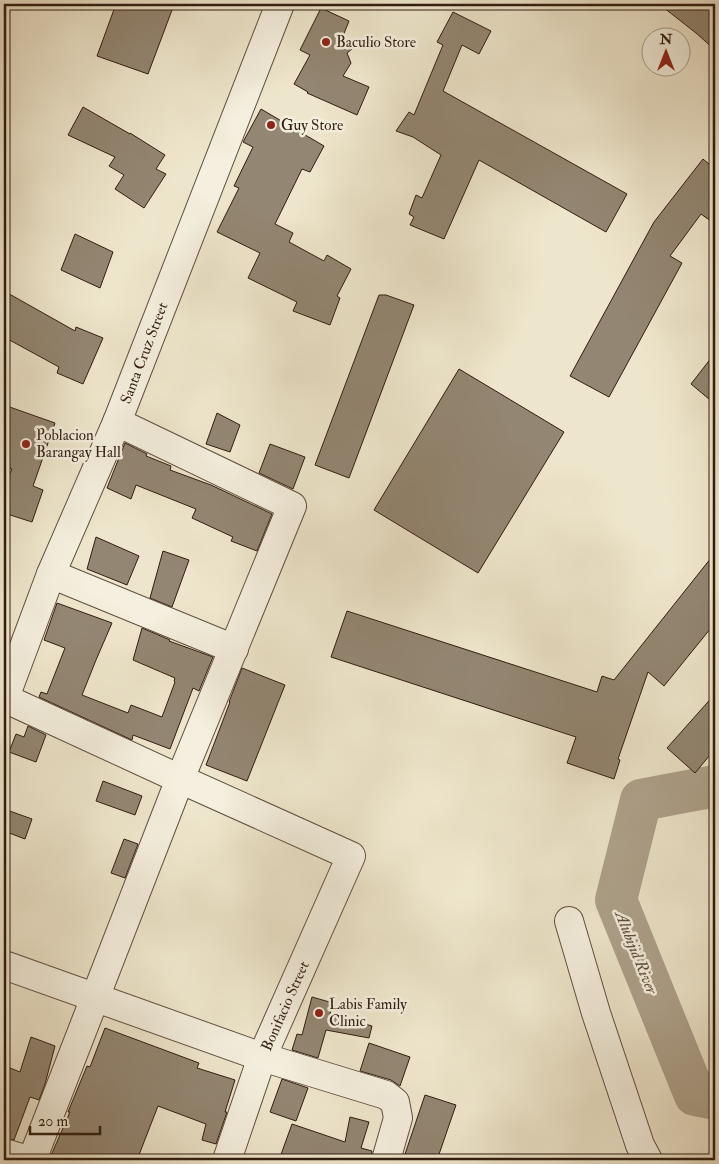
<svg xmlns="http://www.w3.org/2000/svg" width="719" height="1164" viewBox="0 0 719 1164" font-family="'IM FELL Double Pica',serif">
	<rect width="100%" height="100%" fill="#eee6cc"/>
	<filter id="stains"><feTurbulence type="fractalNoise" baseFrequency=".004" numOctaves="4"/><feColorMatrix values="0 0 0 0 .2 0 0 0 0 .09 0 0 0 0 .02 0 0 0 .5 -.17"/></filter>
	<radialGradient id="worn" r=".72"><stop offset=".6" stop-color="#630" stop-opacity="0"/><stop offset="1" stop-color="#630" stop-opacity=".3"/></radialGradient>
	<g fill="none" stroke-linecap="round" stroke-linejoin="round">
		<polyline stroke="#aea28c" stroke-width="42" points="715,786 641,800 616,900 695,1095 715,1099"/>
	</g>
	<g fill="#938672" stroke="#311d10">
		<polygon points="116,4 154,4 172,10 148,74 97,56"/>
		<polygon points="659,4 715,4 715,50 696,33"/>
		<polygon points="321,8 349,21 343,36 352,49 347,53 351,63 343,76 369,87 357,115 307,93 308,92 294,84 310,55 300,50"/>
		<polygon points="453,12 491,31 479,54 462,45 443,91 627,194 606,232 479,160 444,239 410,225 414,217 409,214 416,195 422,198 441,155 413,137 396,131 409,112 414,115 443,45 437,42"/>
		<polygon points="83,107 130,134 130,133 165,155 156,169 166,174 144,208 115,189 124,175 109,166 115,157 68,135"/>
		<polygon points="261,109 324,146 310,172 302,169 275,224 293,233 289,242 324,261 327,255 351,269 337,296 340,298 330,325 293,311 297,302 248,278 260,253 217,232 239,188 234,186 253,147 243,142"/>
		<polygon points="703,159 715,169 715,224 701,214 670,256 682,263 609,397 570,376 654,222"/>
		<polygon points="75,234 113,252 100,288 61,270"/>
		<polygon points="4,291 75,331 76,327 103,338 83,384 57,373 59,367 4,337"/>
		<polygon points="379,295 386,295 414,305 349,478 315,465"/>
		<polygon points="715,353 715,404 691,384"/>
		<polygon points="459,369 564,432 478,573 374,510"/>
		<polygon points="4,405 55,423 33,486 43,490 32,522 4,513 4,486 12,469 4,466"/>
		<polygon points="217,413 240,425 230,452 206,444"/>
		<polygon points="125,443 147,454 146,456 171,466 170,470 211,485 272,514 257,551 231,541 233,537 192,518 196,509 136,485 131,499 107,488"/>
		<polygon points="270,444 305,457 293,489 259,473"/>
		<polygon points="96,537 139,556 127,585 87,569"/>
		<polygon points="163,551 189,560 172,607 150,598"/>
		<polygon points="715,553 715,623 664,686 648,672 618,759 620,760 614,779 567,763 576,737 331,657 347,611 597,692 602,676 614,680"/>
		<polygon points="57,603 112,623 96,660 82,695 128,713 131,705 162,717 175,682 174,681 175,678 133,660 142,628 170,640 169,641 213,657 199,691 193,688 170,749 133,735 132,740 39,697 41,692 47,694 65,648 44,640"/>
		<polygon points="242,668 285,685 247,781 206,765 230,702 229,702"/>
		<polygon points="715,694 715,749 695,773 667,748"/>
		<polygon points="28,726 46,735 36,762 9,752 16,734 24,737"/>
		<polygon points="103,781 142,796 135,815 96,801"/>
		<polygon points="4,809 32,819 25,839 4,831"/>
		<polygon points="124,839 138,844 125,878 111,873"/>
		<polygon points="312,997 333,1003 330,1014 372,1026 369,1038 326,1030 318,1058 292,1050 297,1034 302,1035"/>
		<polygon points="105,1028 199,1063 197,1068 235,1080 225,1112 227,1112 216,1144 202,1140 206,1124 158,1106 137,1160 49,1160 70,1112 68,1112 87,1066 90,1067"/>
		<polygon points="31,1037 55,1046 45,1084 39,1100 30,1097 14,1140 4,1138 4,1086 10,1068 20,1072"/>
		<polygon points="369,1043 410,1057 400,1086 391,1080 360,1071"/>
		<polygon points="282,1079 308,1088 296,1121 270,1112"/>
		<polygon points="425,1095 456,1105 437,1160 403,1160"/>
		<polygon points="350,1117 369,1122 361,1148 372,1151 371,1160 279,1160 292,1124 345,1142"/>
	</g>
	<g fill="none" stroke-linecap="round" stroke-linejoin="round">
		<defs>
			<g id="minor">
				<polyline points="51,574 234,649"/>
				<polyline points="4,698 180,779 351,856 262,1057 227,1160"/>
				<polyline points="4,700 51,574 117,422 280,4"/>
				<polyline points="569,921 596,1013 640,1145 648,1160"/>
				<polyline points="4,965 262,1057 386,1095 395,1102 398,1118 386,1160"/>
				<polyline points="4,1153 28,1160"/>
				<polyline points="32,1160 180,779 292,506 117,422"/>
			</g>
		</defs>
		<use href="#minor" stroke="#604f3f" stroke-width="30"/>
		<use href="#minor" stroke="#f4efde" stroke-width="28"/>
	</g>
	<g fill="#8f2418" stroke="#f4efde" stroke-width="2">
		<circle cx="326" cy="42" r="5"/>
		<circle cx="271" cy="125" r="5"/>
		<circle cx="26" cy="444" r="5"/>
		<circle cx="319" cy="1013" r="5"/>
	</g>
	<g text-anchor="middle" stroke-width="5" stroke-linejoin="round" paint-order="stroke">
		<g font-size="15" fill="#311d10" stroke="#f4efde" text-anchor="start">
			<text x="336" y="47">Baculio Store</text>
			<text x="281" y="130">Guy Store</text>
			<text x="36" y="440">Poblacion<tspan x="36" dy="17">Barangay Hall</tspan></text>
			<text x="329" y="1009">Labis Family<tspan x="329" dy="17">Clinic</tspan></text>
		</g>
		<g font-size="15" fill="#311d10" stroke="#f4efde">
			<text transform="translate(144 353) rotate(-69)" y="5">Santa Cruz Street</text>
			<text transform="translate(285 1006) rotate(-66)" y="5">Bonifacio Street</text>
		</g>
		<g font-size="16" font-style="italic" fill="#5d4c3b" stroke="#f4efde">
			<text transform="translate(637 952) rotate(68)" y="6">Alubijid River</text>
		</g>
	</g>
	<rect width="719" height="1164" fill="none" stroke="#eee6cc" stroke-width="20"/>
	<rect x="5" y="5" width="709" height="1154" fill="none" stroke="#311d10" stroke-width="2.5"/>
	<rect x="10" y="10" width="699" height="1144" fill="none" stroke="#311d10"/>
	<g transform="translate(666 52)"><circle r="24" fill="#f4efde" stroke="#a69b8c"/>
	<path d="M0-4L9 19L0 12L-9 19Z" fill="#8f2418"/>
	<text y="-8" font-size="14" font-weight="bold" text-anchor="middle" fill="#311d10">N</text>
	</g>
	<path d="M30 1126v8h70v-8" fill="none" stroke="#311d10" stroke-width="2.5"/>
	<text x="38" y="1126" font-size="15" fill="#311d10" stroke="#f4efde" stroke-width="4" paint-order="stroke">20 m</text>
	<rect width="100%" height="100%" filter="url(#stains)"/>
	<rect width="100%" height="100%" fill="url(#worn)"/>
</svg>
